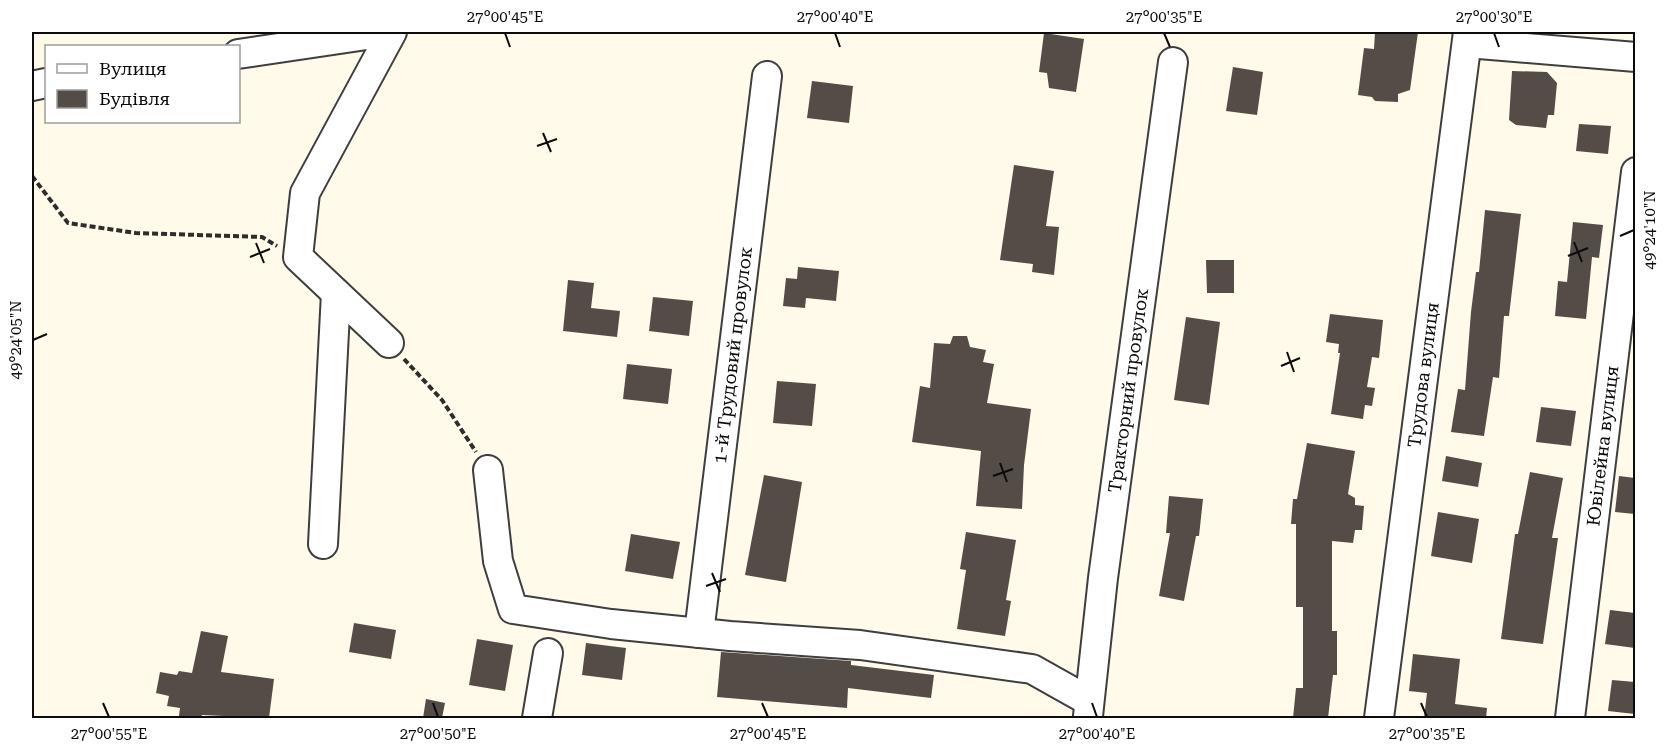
<svg xmlns="http://www.w3.org/2000/svg" width="1667" height="750" viewBox="0 0 1667 750" font-family="'Roboto Serif',serif">
	<rect width="100%" height="100%" fill="#fffae9"/>
	<g fill="#544c47">
		<polygon points="1375,32 1418,32 1410,90 1398,94 1398,102 1375,101 1372,97 1358,95 1364,48 1374,49"/>
		<polygon points="1044,33 1084,39 1076,92 1049,88 1047,73 1039,72"/>
		<polygon points="1233,67 1263,72 1257,115 1226,111"/>
		<polygon points="1512,71 1547,72 1557,83 1554,115 1548,115 1546,128 1516,125 1509,120"/>
		<polygon points="812,81 853,86 849,123 807,118"/>
		<polygon points="1579,124 1611,126 1608,154 1576,151"/>
		<polygon points="1014,165 1054,171 1046,226 1059,227 1054,275 1032,272 1033,264 1000,260"/>
		<polygon points="1485,210 1521,214 1509,316 1504,316 1499,378 1493,377 1484,436 1451,432 1458,389 1465,390 1471,312 1476,272 1479,272"/>
		<polygon points="1573,222 1603,225 1599,258 1592,257 1586,319 1555,316 1558,281 1567,282"/>
		<polygon points="1206,260 1234,260 1234,293 1207,293"/>
		<polygon points="798,267 839,271 836,301 806,298 805,308 783,306 786,278 797,279"/>
		<polygon points="568,280 594,283 591,308 620,311 617,337 563,331"/>
		<polygon points="653,297 693,301 689,336 649,331"/>
		<polygon points="1330,314 1383,320 1379,358 1372,357 1367,387 1375,388 1372,406 1365,405 1363,419 1331,414 1340,353 1338,353 1339,344 1326,342"/>
		<polygon points="1186,317 1220,322 1209,405 1174,400"/>
		<polygon points="953,336 967,336 970,347 986,350 983,362 994,364 987,403 1031,409 1024,465 1022,509 976,506 981,451 912,442 920,386 930,388 934,343 950,344"/>
		<polygon points="627,364 672,369 668,404 623,399"/>
		<polygon points="777,381 816,384 812,426 773,423"/>
		<polygon points="1541,407 1576,411 1571,446 1536,442"/>
		<polygon points="1307,443 1355,451 1348,494 1355,498 1355,505 1364,506 1362,530 1355,530 1353,543 1332,541 1332,631 1337,631 1337,675 1333,675 1328,718 1293,718 1296,688 1303,688 1303,607 1296,607 1296,524 1291,524 1293,499 1297,499"/>
		<polygon points="1446,456 1482,463 1478,487 1442,481"/>
		<polygon points="1530,472 1563,478 1552,538 1558,538 1543,644 1501,639 1515,534 1518,534"/>
		<polygon points="764,475 802,482 786,582 745,575"/>
		<polygon points="1619,476 1635,478 1635,514 1615,512"/>
		<polygon points="1169,496 1203,499 1199,536 1196,536 1184,601 1159,596 1170,533 1166,533"/>
		<polygon points="1438,512 1479,519 1472,563 1431,556"/>
		<polygon points="966,532 1016,540 1006,600 1011,601 1005,636 957,629 966,570 960,569"/>
		<polygon points="631,534 680,542 673,579 625,571"/>
		<polygon points="1610,610 1635,613 1635,648 1605,644"/>
		<polygon points="354,623 396,630 391,659 349,652"/>
		<polygon points="201,631 228,636 221,672 274,679 269,718 202,715 201,718 193,718 179,716 180,708 167,706 169,696 156,693 160,672 177,675 179,671 192,673"/>
		<polygon points="477,639 513,645 505,691 469,685"/>
		<polygon points="586,643 626,648 622,680 582,675"/>
		<polygon points="721,652 851,661 851,665 934,675 931,698 848,688 847,708 717,697"/>
		<polygon points="1413,654 1460,659 1455,704 1487,708 1486,718 1424,718 1427,693 1409,691"/>
		<polygon points="1612,680 1635,682 1635,714 1608,711"/>
		<polygon points="426,699 445,703 442,718 423,718"/>
	</g>
	<g fill="none" stroke-linecap="round" stroke-linejoin="round">
		<defs>
			<g id="minor">
				<polyline points="1467,43 1636,57"/>
				<polyline points="238,54 387,32"/>
				<polyline points="32,86 46,83"/>
				<polyline points="389,343 298,257 305,193 392,32"/>
				<polyline points="488,470 498,561 513,609 611,624 730,636 860,645 1032,669 1089,701"/>
				<polyline points="323,544 336,293"/>
				<path id="s1" d="M699 633 767 76"/>
				<path id="s2" d="M1088 716 1103 578 1173 62"/>
				<polyline points="537,718 548,653"/>
				<path id="s3" d="M1379 718 1468 32"/>
				<path id="s4" d="M1570 718 1636 172"/>
			</g>
		</defs>
		<use href="#minor" stroke="#3e3e3e" stroke-width="32"/>
		<g stroke="#2d2d2d" stroke-width="4" stroke-dasharray="6 3" stroke-linecap="butt">
			<polyline points="32,176 68,223 136,233 262,237 277,246"/>
			<polyline points="404,359 442,400 476,452"/>
		</g>
		<use href="#minor" stroke="#fff" stroke-width="28"/>
	</g>
	<path fill="none" stroke="#0b0b0b" stroke-width="2" d="M505 33 510 47M835 33 840 47M1164 33 1170 47M1494 33 1499 47M543 133 551 152M537 146 557 139M1620 236 1634 230M1574 242 1582 262M256 243 264 263M1568 256 1588 248M250 257 270 249M33 340 47 334M1287 352 1294 372M1281 366 1300 358M1000 463 1007 482M993 476 1013 469M712 573 720 592M706 586 726 579M103 703 109 717M433 703 438 717M762 703 768 717M1092 703 1097 717M1421 703 1427 717"/>
	<g text-anchor="middle" stroke-width="6" stroke-linejoin="round" paint-order="stroke">
		<g font-size="18" fill="#0b0b0b" stroke="#fff">
			<text dy="6" stroke="none"><textPath href="#s1" startOffset="280">1-й Трудовий провулок</textPath></text>
			<text dy="6" stroke="none"><textPath href="#s3" startOffset="346">Трудова вулиця</textPath></text>
			<text dy="6" stroke="none"><textPath href="#s2" startOffset="328">Тракторний провулок</textPath></text>
			<text dy="6" stroke="none"><textPath href="#s4" startOffset="274">Ювілейна вулиця</textPath></text>
		</g>
	</g>
	<rect width="1667" height="750" fill="none" stroke="#ffffff" stroke-width="66"/>
	<rect x="45" y="45" width="195" height="78" fill="#ffffff" stroke="#9d9d9d" stroke-width="1.5"/>
	<rect x="57" y="64" width="30" height="9" fill="#ffffff" stroke="#9d9d9d" stroke-width="1.5"/>
	<text x="99" y="75" font-size="18" fill="#0b0b0b">Вулиця</text>
	<rect x="57" y="90" width="30" height="18" fill="#544c47" stroke="#9d9d9d" stroke-width="1.5"/>
	<text x="99" y="105" font-size="18" fill="#0b0b0b">Будівля</text>
	<rect x="33" y="33" width="1601" height="684" fill="none" stroke="#0b0b0b" stroke-width="2"/>
	<g font-size="15" text-anchor="middle" fill="#0b0b0b">
		<text x="505" y="22">27°00'45"E</text>
		<text x="835" y="22">27°00'40"E</text>
		<text x="1164" y="22">27°00'35"E</text>
		<text x="1494" y="22">27°00'30"E</text>
		<text transform="translate(1650 230) rotate(-90)" y="5">49°24'10"N</text>
		<text transform="translate(16 340) rotate(-90)" y="5">49°24'05"N</text>
		<text x="109" y="739">27°00'55"E</text>
		<text x="438" y="739">27°00'50"E</text>
		<text x="768" y="739">27°00'45"E</text>
		<text x="1097" y="739">27°00'40"E</text>
		<text x="1427" y="739">27°00'35"E</text>
	</g>
</svg>
